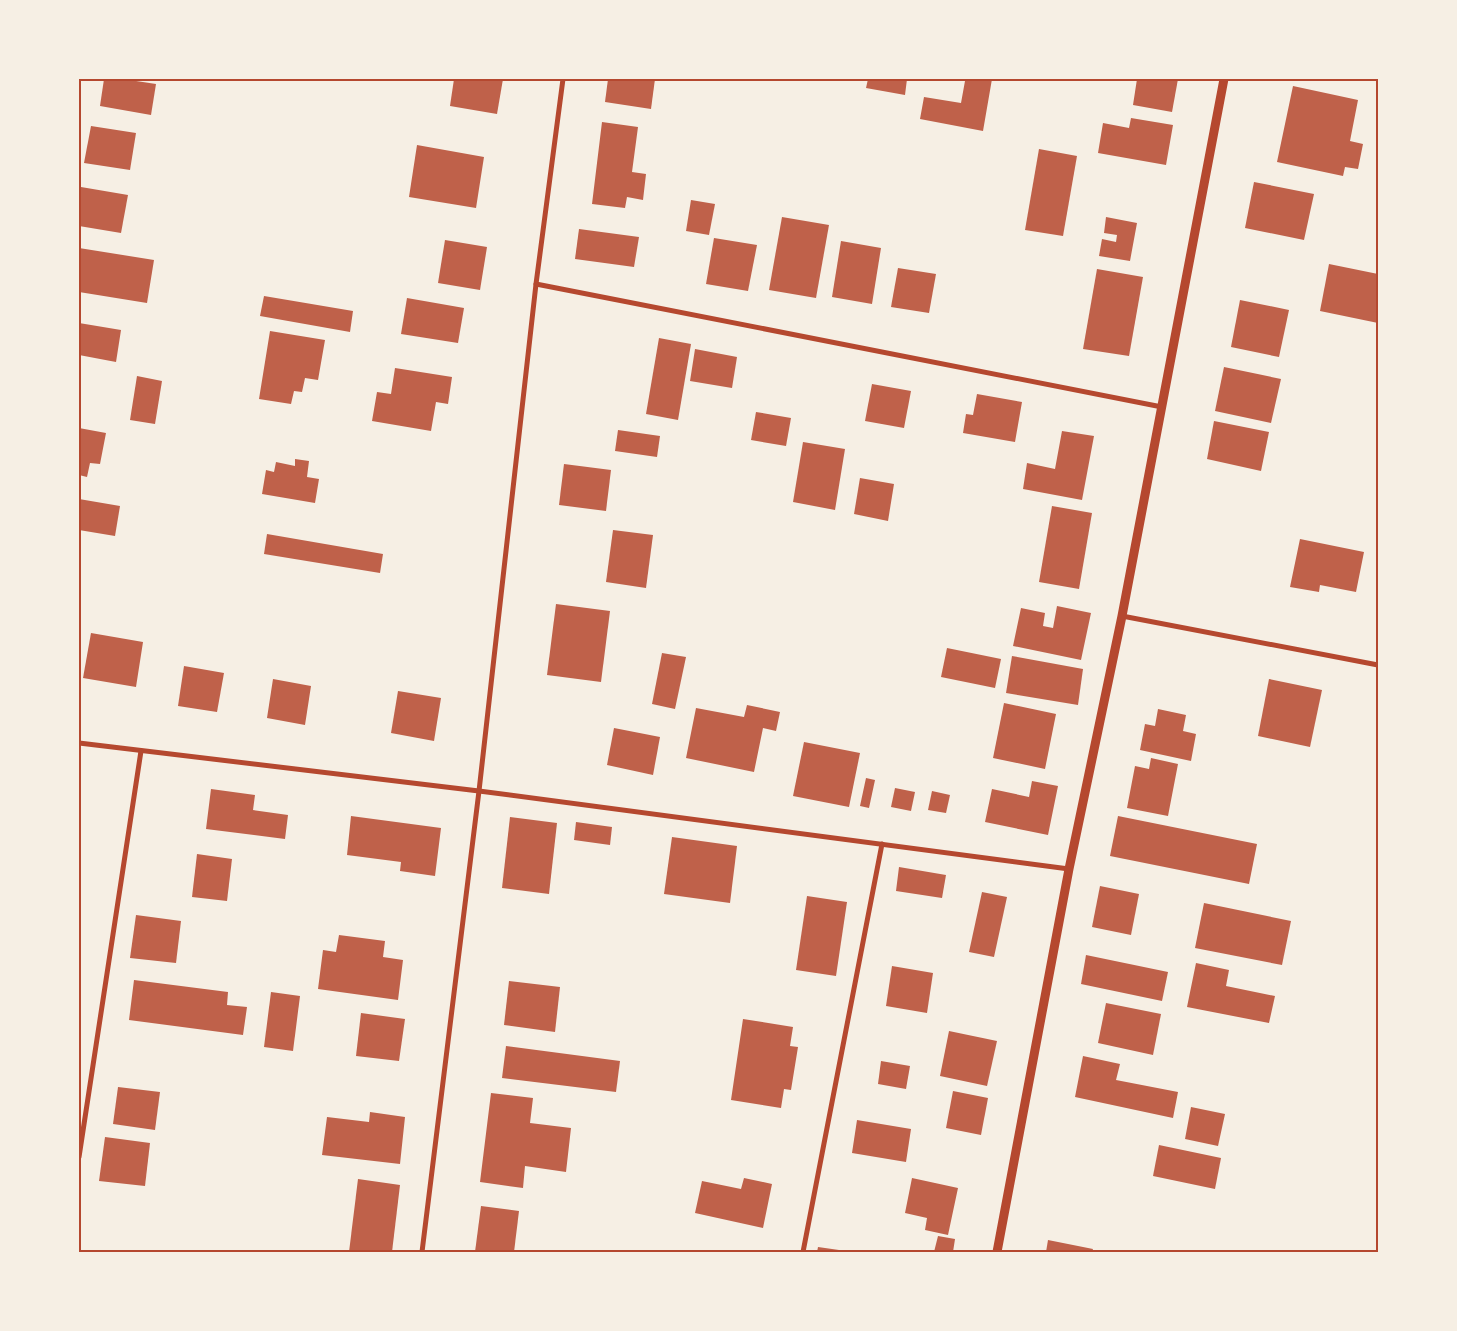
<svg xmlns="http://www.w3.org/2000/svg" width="1457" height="1331" viewBox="0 0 1457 1331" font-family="Merriweather,serif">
	<rect width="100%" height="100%" fill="#f6efe4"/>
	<g fill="#bf614a">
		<polygon points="104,79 123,79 156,84 151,115 100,106"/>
		<polygon points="454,79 503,79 497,114 450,106"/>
		<polygon points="608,79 655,79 651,109 605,102"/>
		<polygon points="868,79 907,79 905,95 866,88"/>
		<polygon points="958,79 992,79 983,131 920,119 924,97 961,103 965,81"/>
		<polygon points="1137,79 1178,79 1172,112 1133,105"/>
		<polygon points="1293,86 1358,100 1350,141 1363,144 1358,169 1345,167 1343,176 1277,162"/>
		<polygon points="1131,118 1173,125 1166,165 1098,153 1103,123 1129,128"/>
		<polygon points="602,122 638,127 632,172 646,174 643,200 627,197 625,208 592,204"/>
		<polygon points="91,126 136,133 130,170 84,163"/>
		<polygon points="417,145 484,157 476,208 409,197"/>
		<polygon points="1039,149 1077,156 1063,236 1025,230"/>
		<polygon points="1254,182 1314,194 1304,240 1245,228"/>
		<polygon points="81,187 128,195 121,233 79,226 79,201"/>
		<polygon points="691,200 715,204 709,235 686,231"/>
		<polygon points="782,217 829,225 816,298 769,290"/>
		<polygon points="1106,217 1137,223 1130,261 1099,256 1102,239 1116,242 1117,235 1104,233"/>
		<polygon points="579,229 639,237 634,267 575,259"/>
		<polygon points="714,238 757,245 748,291 706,284"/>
		<polygon points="445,240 487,247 480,290 438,283"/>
		<polygon points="841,241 881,248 872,304 832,297"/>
		<polygon points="79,248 154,260 147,303 79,292"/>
		<polygon points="1329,264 1378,274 1378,323 1320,311"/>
		<polygon points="898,268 936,274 929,313 891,307"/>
		<polygon points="1097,269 1143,277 1129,356 1083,349"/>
		<polygon points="264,296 353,311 350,332 260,316"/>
		<polygon points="407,298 464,308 458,343 401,334"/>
		<polygon points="1240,300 1289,310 1279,357 1231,347"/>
		<polygon points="79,323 121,330 116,362 79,355"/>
		<polygon points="270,331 325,340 318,380 305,378 302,392 294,391 291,404 259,399"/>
		<polygon points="659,338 691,344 678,420 646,414"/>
		<polygon points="695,349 737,357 732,388 690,381"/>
		<polygon points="1224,367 1281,379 1271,423 1215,411"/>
		<polygon points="395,368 452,377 448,404 436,402 431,431 372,421 377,392 391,394"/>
		<polygon points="137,376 162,381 155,424 130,420"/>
		<polygon points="872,384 911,391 904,428 865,421"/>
		<polygon points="977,394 1022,402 1015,442 963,433 966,414 973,415"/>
		<polygon points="756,412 791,418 786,446 751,440"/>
		<polygon points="1214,421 1269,432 1261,471 1207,459"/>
		<polygon points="79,428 106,433 100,464 90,463 87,477 79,475"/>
		<polygon points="618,430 660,436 657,457 615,451"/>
		<polygon points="1062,431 1094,436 1082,500 1023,489 1027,463 1055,469"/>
		<polygon points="803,442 845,449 835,510 793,502"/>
		<polygon points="295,459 309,461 307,477 319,479 315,503 262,494 266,470 274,472 276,462 295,466"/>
		<polygon points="564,464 611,470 606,511 559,505"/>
		<polygon points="860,478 894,484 888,521 854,514"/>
		<polygon points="79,499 120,506 115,536 79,530"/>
		<polygon points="1052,506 1092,513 1079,589 1039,582"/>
		<polygon points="613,530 653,535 646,588 606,582"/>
		<polygon points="267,534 383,554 380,573 264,554"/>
		<polygon points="1300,539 1364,552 1356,592 1320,585 1319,592 1290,587"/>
		<polygon points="556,604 610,611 601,682 547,675"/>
		<polygon points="1057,606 1091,613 1081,660 1013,646 1021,608 1045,613 1043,626 1053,628"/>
		<polygon points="91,633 143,642 136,687 83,678"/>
		<polygon points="947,648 1001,659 995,688 941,677"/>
		<polygon points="662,653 686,657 675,709 652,704"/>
		<polygon points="1012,656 1083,669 1078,705 1006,693"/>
		<polygon points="184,666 224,673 217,712 178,706"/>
		<polygon points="273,679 311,686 305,725 267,718"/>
		<polygon points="1269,679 1322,690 1310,747 1258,736"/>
		<polygon points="398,691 441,698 434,741 391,733"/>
		<polygon points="1004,703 1056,714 1045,769 993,758"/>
		<polygon points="747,705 780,712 776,731 763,728 754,772 686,758 696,708 744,717"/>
		<polygon points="1158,709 1186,715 1183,731 1196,734 1191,761 1140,750 1145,724 1155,726"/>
		<polygon points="614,728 660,737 653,775 607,765"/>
		<polygon points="804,742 860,753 849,807 793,796"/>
		<polygon points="1151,758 1178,764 1168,816 1127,808 1135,766 1149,769"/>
		<polygon points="866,778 875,780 869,808 860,806"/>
		<polygon points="1032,781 1058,786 1048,835 985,822 992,789 1029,797"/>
		<polygon points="895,788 915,792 911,811 891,807"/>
		<polygon points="211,789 255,795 253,810 288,815 285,839 206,829"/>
		<polygon points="932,791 950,795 946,813 928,810"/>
		<polygon points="351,816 441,828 435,876 400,871 401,862 347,855"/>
		<polygon points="1118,816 1257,844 1249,884 1110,856"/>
		<polygon points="510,817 557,823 549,894 502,888"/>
		<polygon points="576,822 612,827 610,845 574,840"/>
		<polygon points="672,837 737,846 730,903 664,894"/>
		<polygon points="197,854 232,859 227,901 192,897"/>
		<polygon points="899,867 946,875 942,898 896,891"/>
		<polygon points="1100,886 1139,894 1131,935 1092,927"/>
		<polygon points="982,892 1007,897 994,957 969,952"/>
		<polygon points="807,896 847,902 836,976 796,970"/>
		<polygon points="1204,903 1291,921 1282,965 1195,948"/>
		<polygon points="136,915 181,921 176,963 130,958"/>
		<polygon points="339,935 385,941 383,957 403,960 398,1000 318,989 323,950 336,952"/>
		<polygon points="1086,955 1168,972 1162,1001 1081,984"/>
		<polygon points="1196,963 1229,970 1226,986 1275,996 1269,1023 1187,1007"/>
		<polygon points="892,966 933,973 927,1013 886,1006"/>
		<polygon points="134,980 228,992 227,1005 247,1007 243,1035 129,1020"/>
		<polygon points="509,981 560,987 555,1032 504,1025"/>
		<polygon points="271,992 300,996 293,1051 264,1047"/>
		<polygon points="1106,1003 1161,1014 1153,1055 1098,1043"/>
		<polygon points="361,1013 405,1019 399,1061 356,1056"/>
		<polygon points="743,1019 793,1027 790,1046 798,1047 791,1090 784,1089 781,1108 731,1100"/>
		<polygon points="949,1031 997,1041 987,1086 940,1076"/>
		<polygon points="506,1046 620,1061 616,1092 502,1078"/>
		<polygon points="1083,1056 1120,1064 1116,1080 1178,1092 1173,1118 1075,1097"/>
		<polygon points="881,1061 910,1066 906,1089 878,1084"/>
		<polygon points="118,1087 160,1092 155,1130 113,1124"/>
		<polygon points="953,1091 988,1098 981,1135 946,1128"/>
		<polygon points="491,1093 533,1098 530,1123 571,1128 566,1172 525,1166 523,1188 480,1182"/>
		<polygon points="1191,1107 1225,1114 1218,1146 1185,1139"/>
		<polygon points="370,1112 405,1117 400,1164 322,1155 327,1117 369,1122"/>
		<polygon points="857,1120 911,1129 906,1162 852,1153"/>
		<polygon points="105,1137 150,1143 145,1186 99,1181"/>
		<polygon points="1159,1145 1221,1158 1215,1189 1153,1176"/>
		<polygon points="744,1178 772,1184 763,1228 695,1213 702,1181 741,1189"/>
		<polygon points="912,1178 958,1188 948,1235 925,1230 927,1218 905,1213"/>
		<polygon points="358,1179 400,1185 392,1252 349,1252"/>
		<polygon points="481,1206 519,1211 514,1252 475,1252"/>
		<polygon points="938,1236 955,1239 953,1252 934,1252"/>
		<polygon points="1048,1240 1093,1249 1092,1252 1046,1252"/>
		<polygon points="818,1247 846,1251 845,1252 817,1252"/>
	</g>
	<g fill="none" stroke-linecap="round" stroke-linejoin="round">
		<g stroke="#b5482f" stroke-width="5">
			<polyline points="536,284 1162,407"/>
			<polyline points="1122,616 1378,665"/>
			<polyline points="79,743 479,791 1069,869"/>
			<polyline points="79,1157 141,751"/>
			<polyline points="422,1252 479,791 536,284 563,79"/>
			<polyline points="803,1252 882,844"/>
		</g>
		<polyline stroke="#b5482f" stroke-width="9" points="997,1252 1069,869 1122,616 1224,79"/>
	</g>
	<rect width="1457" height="1331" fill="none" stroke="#f6efe4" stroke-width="160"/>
	<rect x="80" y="80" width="1297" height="1171" fill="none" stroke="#b5482f" stroke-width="2"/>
</svg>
